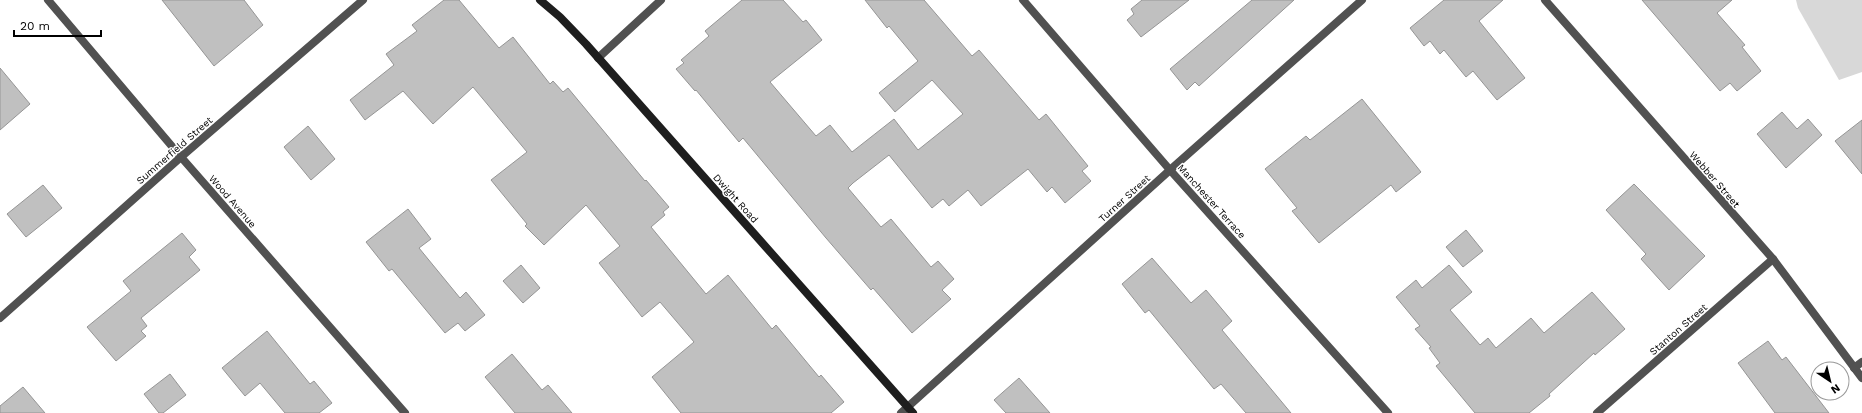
<svg xmlns="http://www.w3.org/2000/svg" width="1862" height="413" viewBox="0 0 1862 413" font-family="'Work Sans',sans-serif">
	<rect width="100%" height="100%" fill="#fff"/>
	<polygon fill="#d8d8d8" points="1796,0 1862,0 1862,72 1839,80 1798,8"/>
	<g fill="#c0c0c0" stroke="#959595">
		<polygon points="162,0 244,0 263,25 214,66"/>
		<polygon points="444,0 459,0 499,48 513,37 550,84 553,81 563,92 568,88 645,181 646,180 669,207 663,212 665,215 651,227 706,294 728,275 772,329 776,325 819,377 821,375 844,402 831,413 681,413 652,377 694,342 660,302 642,317 599,263 620,246 586,205 544,245 525,226 527,224 491,180 527,152 473,87 433,124 403,91 365,120 350,100 394,65 386,54 417,31 412,25"/>
		<polygon points="742,0 783,0 803,22 806,20 822,40 770,82 816,136 830,125 852,152 894,119 918,150 963,114 932,80 895,112 879,93 918,61 889,26 887,28 865,0 924,0 972,56 979,50 1039,120 1046,114 1088,166 1082,171 1091,181 1065,203 1052,187 1047,192 1028,169 981,206 968,190 949,206 943,199 932,208 889,155 853,183 848,188 881,227 891,219 931,267 938,261 954,279 942,290 951,299 912,333 873,288 871,290 826,238 743,138 739,142 696,90 695,91 676,69 684,63 681,60 709,36 705,31"/>
		<polygon points="1142,0 1189,0 1141,37 1127,20 1134,14 1131,9"/>
		<polygon points="1252,0 1294,0 1199,86 1195,82 1187,90 1170,69"/>
		<polygon points="1444,0 1503,0 1479,21 1525,78 1497,100 1473,71 1466,77 1444,50 1440,54 1430,41 1424,46 1410,28"/>
		<polygon points="1642,0 1732,0 1717,13 1745,45 1742,47 1761,71 1737,91 1730,83 1720,91"/>
		<polygon points="0,68 30,104 0,130"/>
		<polygon points="1362,99 1421,172 1396,192 1391,185 1319,243 1292,211 1297,208 1265,169 1306,136 1310,140"/>
		<polygon points="1782,112 1797,129 1808,119 1822,135 1786,168 1757,134"/>
		<polygon points="1862,120 1862,174 1835,141"/>
		<polygon points="308,126 335,159 311,180 284,147"/>
		<polygon points="1634,184 1705,256 1669,290 1641,259 1646,254 1606,210"/>
		<polygon points="43,185 62,208 26,237 7,214"/>
		<polygon points="408,209 431,239 419,248 460,298 466,292 485,315 465,331 458,323 445,333 392,269 389,271 366,242"/>
		<polygon points="1466,230 1483,251 1463,267 1446,247"/>
		<polygon points="182,233 196,250 189,257 200,270 141,318 147,326 141,331 146,336 116,361 87,327 131,291 123,281"/>
		<polygon points="1152,258 1191,303 1206,290 1232,321 1222,330 1291,413 1246,413 1221,384 1214,389 1149,310 1145,313 1122,284"/>
		<polygon points="521,265 540,288 523,303 503,281"/>
		<polygon points="1449,265 1472,292 1450,310 1480,345 1488,338 1496,348 1531,318 1544,333 1592,292 1625,329 1595,355 1594,353 1549,394 1550,396 1529,413 1475,413 1436,366 1440,363 1429,348 1431,347 1415,329 1420,326 1396,297 1416,280 1422,288"/>
		<polygon points="267,331 310,384 314,381 332,403 319,413 285,413 260,383 245,396 222,368"/>
		<polygon points="1768,341 1782,360 1786,357 1829,413 1775,413 1738,363"/>
		<polygon points="512,354 542,390 548,385 572,413 515,413 485,377"/>
		<polygon points="170,374 186,395 163,413 159,413 144,394"/>
		<polygon points="1019,378 1050,413 1006,413 994,400"/>
		<polygon points="23,387 45,413 0,413 0,406"/>
	</g>
	<g fill="none" stroke-linecap="round" stroke-linejoin="round">
		<g stroke="#515151" stroke-width="8">
			<polyline points="48,0 181,157 405,413"/>
			<polyline points="1023,0 1170,170 1388,413"/>
			<polyline points="1545,0 1773,259 1862,378"/>
			<polyline points="598,58 661,0"/>
			<polyline points="0,318 181,157 363,0"/>
			<polyline points="1854,368 1862,362"/>
			<polyline points="901,413 1170,170 1362,0"/>
			<polyline points="1597,413 1773,259"/>
		</g>
		<polyline stroke="#1e1e1e" stroke-width="8" points="540,0 560,17 586,44 913,413"/>
	</g>
	<g text-anchor="middle" stroke-width="3" stroke-linejoin="round" paint-order="stroke">
		<g font-size="10" fill="#000" stroke="#fff">
			<text transform="translate(174 150) rotate(-41)" y="4">Summerfield Street</text>
			<text transform="translate(1715 179) rotate(49)" y="4">Webber Street</text>
			<text transform="translate(736 198) rotate(48)" y="4">Dwight Road</text>
			<text transform="translate(1124 198) rotate(-42)" y="4">Turner Street</text>
			<text transform="translate(233 201) rotate(49)" y="4">Wood Avenue</text>
			<text transform="translate(1212 201) rotate(48)" y="4">Manchester Terrace</text>
			<text transform="translate(1678 329) rotate(-41)" y="4">Stanton Street</text>
		</g>
	</g>
	<g transform="translate(1830 381) rotate(145)"><circle r="19" fill="#ffffff" stroke="#999999"/>
	<path d="M0-3L7 15L0 10L-7 15Z" fill="#000000"/>
	<text y="-6" font-size="11" font-weight="bold" text-anchor="middle" fill="#000000">N</text>
	</g>
	<path d="M14 30v6h87v-6" fill="none" stroke="#000000" stroke-width="2"/>
	<text x="20" y="30" font-size="12" fill="#000000" stroke="#ffffff" stroke-width="3" paint-order="stroke">20 m</text>
</svg>
